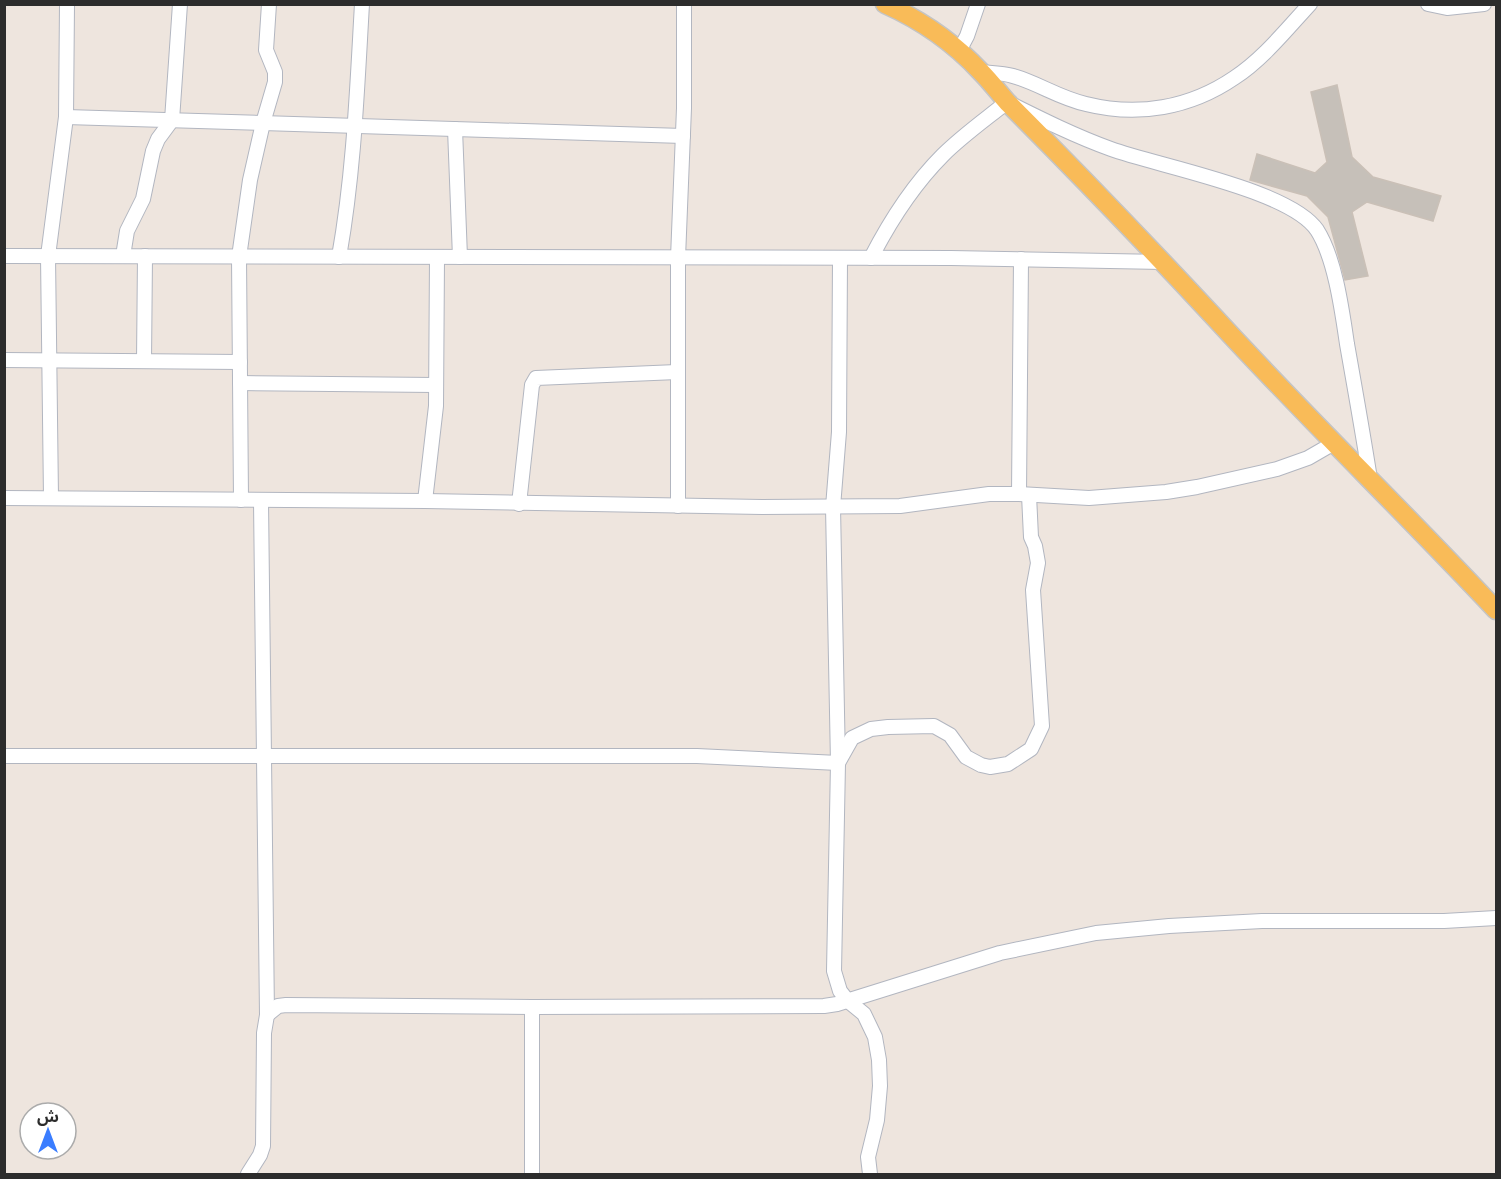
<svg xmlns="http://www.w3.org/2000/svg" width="1501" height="1179" viewBox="0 0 1501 1179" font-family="Signika,'Noto Sans Arabic',sans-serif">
	<rect width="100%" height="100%" fill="#eee5de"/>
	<polygon fill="#c6c0b9" stroke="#cac0b7" stroke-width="1.5" points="1337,85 1352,157 1373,177 1441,196 1433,221 1367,202 1352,212 1368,276 1345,280 1328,217 1307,196 1250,180 1257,154 1315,173 1327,162 1311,92"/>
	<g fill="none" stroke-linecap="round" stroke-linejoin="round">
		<defs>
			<g id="minor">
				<polyline points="1428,4 1447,8 1484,4"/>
				<polyline points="959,51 967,36 978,4"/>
				<path d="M981 72C992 73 1003 73 1013 76 1038 83 1059 98 1086 104 1138 117 1190 108 1234 78 1263 59 1286 30 1310 4"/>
				<polyline points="66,117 683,136"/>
				<polyline points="455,129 460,257"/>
				<polyline points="4,256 951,258 1163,262"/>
				<polyline points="123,256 127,231 143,199 153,151 158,139 172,120 180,4"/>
				<path d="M339 257C354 172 357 90 362 4"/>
				<polyline points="840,258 839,432 833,507 838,763 834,971 840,991 847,1000 864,1014 875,1037 879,1060 880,1086 877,1120 868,1157 870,1174"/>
				<path d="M871 258C890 221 913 185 943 155 962 136 986 119 1007 102 1041 119 1075 136 1111 149 1158 166 1290 190 1317 230 1335 258 1342 310 1347 344 1355 389 1363 434 1370 479"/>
				<polyline points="4,360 240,362"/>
				<polyline points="144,361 145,256"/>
				<polyline points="240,383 435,385"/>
				<polyline points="1019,494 1021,259"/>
				<polyline points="4,498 425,501 762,507 900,506 989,494 1019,494 1089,498 1166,492 1197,487 1277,469 1308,458 1334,443"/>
				<polyline points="51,498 48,256 66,117 67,4"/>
				<polyline points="241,500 239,257 250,180 263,123 275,82 275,72 266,50 269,4"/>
				<polyline points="425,501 436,406 437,258"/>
				<polyline points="519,504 532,385 536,378 677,372"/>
				<polyline points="678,506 678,258 684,108 684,4"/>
				<polyline points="4,756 697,756 838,763 852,738 871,729 888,727 934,726 950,735 966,757 981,765 990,767 1008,764 1031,749 1042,726 1033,590 1038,563 1035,546 1031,537 1029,495"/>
				<polyline points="532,1007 532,1174"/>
				<polyline points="267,1015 278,1006 286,1005 532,1007 824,1006 837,1004 1000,953 1096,933 1169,926 1262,921 1444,921 1496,918"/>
				<polyline points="248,1174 260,1155 263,1146 264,1033 267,1015 261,501"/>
			</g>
			<path id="major" d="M885 4C921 20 955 44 981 72 991 82 999 93 1008 103 1079 174 1148 246 1216 319 1307 418 1404 512 1496 610"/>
		</defs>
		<use href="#minor" stroke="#b2b6c0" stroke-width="16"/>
		<use href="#major" stroke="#c4c4c4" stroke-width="21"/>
		<use href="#minor" stroke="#fff" stroke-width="14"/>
		<use href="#major" stroke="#f9bb58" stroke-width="18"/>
	</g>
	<rect width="1501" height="1179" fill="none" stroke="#2c2c2c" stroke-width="12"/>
	<g transform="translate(48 1131)"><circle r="28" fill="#ffffff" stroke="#ababab" stroke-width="1.5"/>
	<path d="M0-4.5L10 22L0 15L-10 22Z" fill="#3a7dff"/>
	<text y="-9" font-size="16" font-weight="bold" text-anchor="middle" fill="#2c2c2c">ش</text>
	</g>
</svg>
